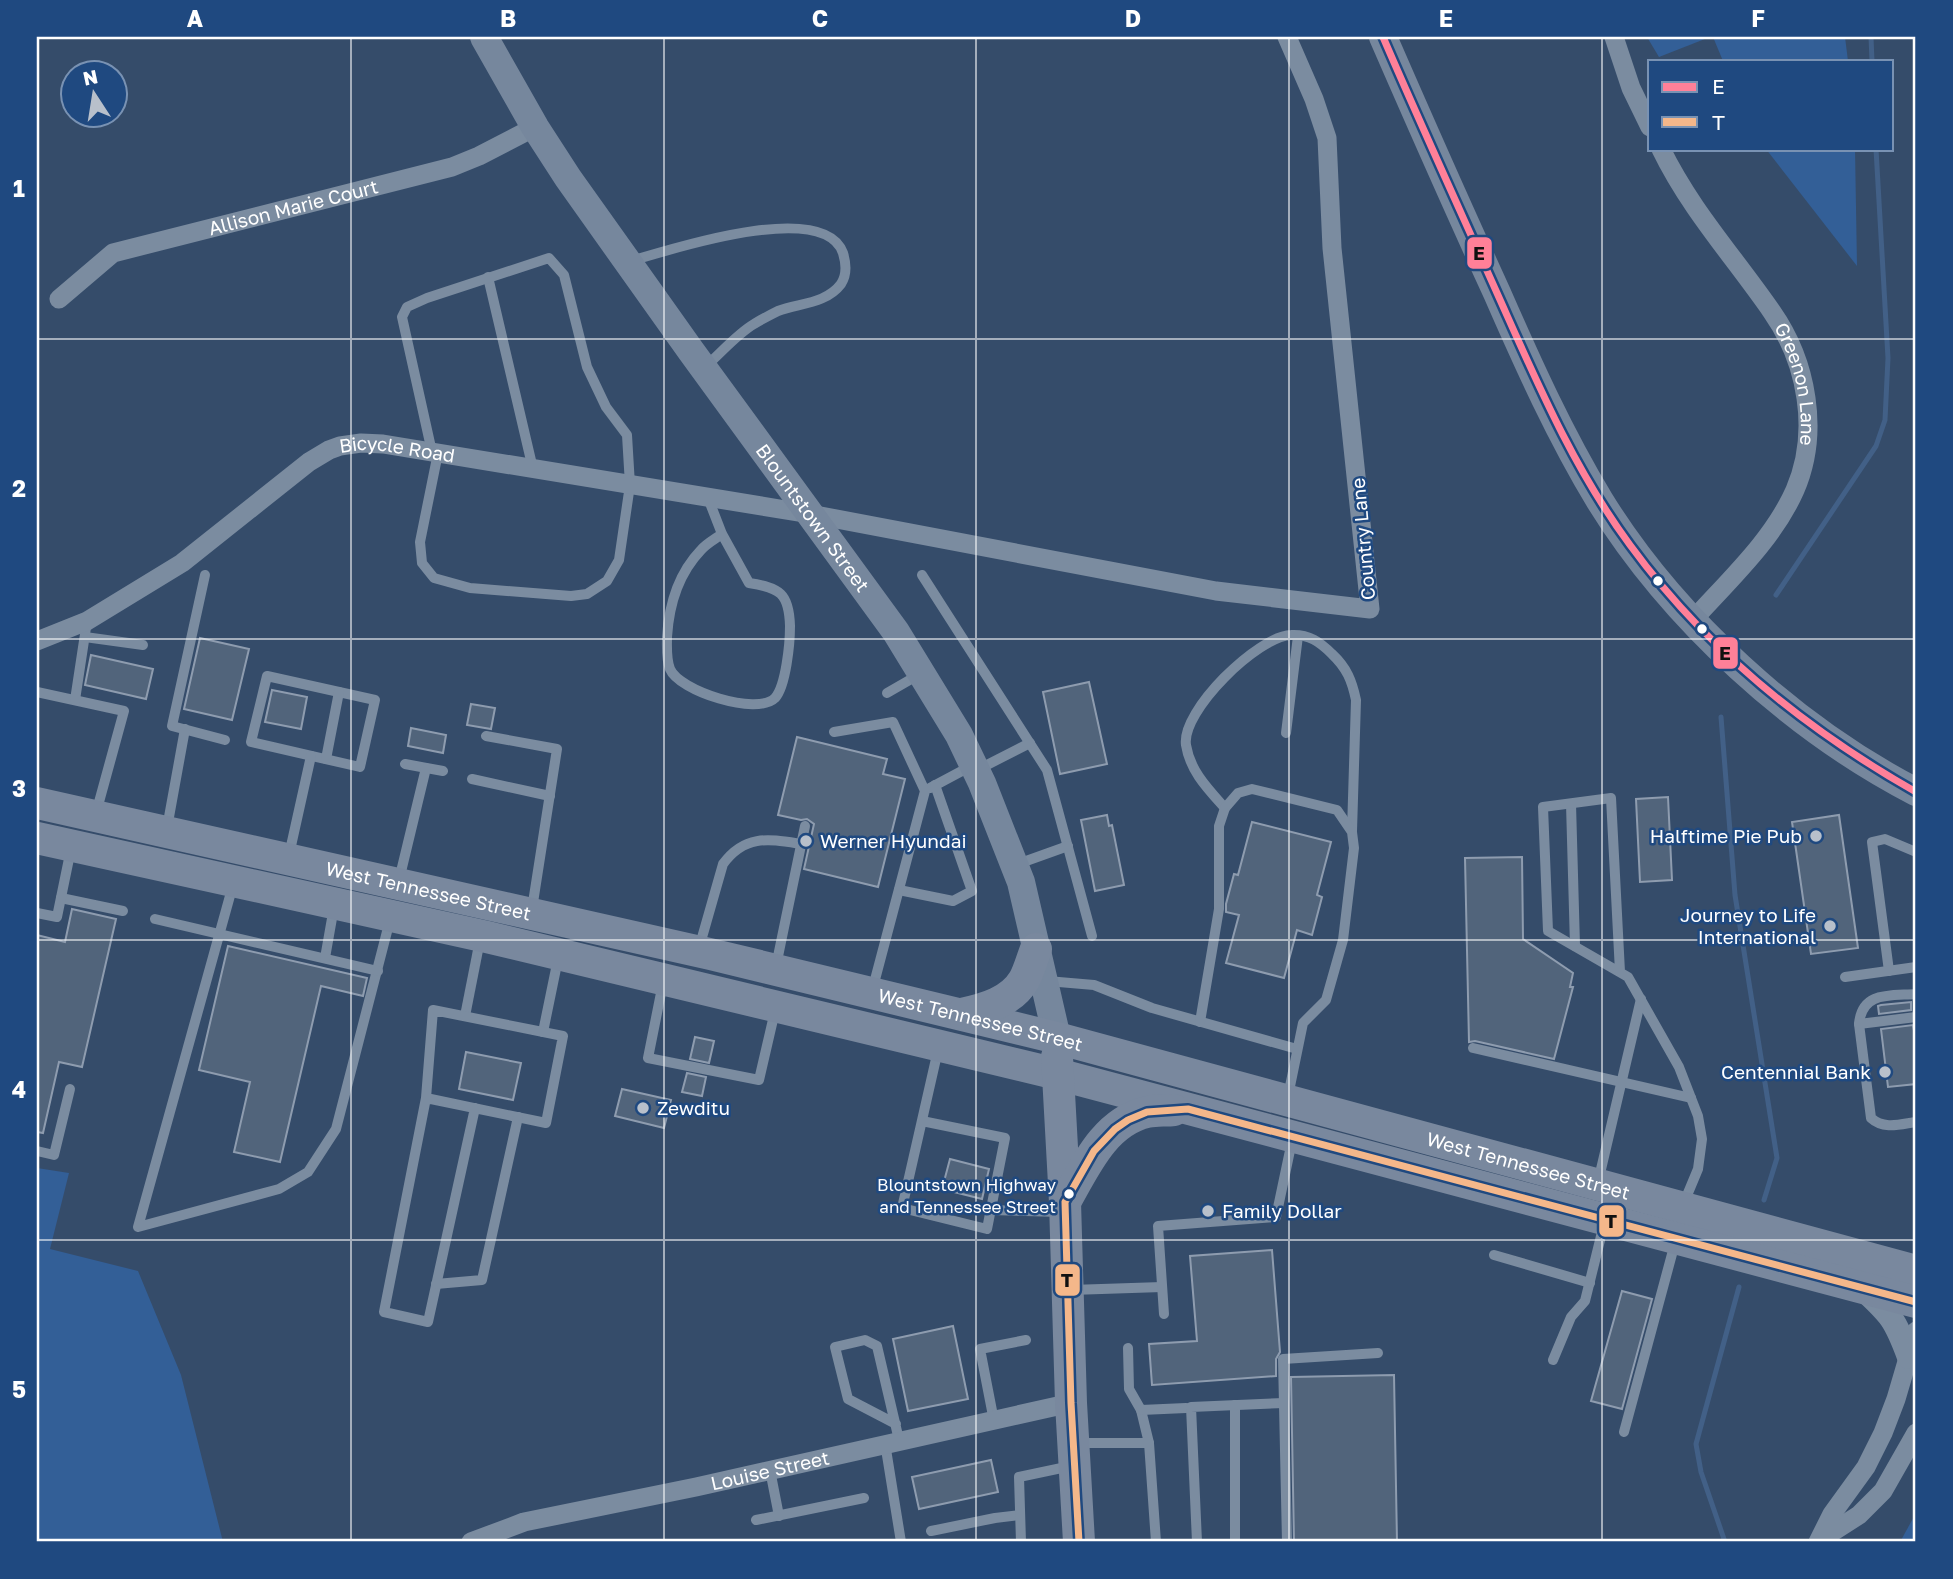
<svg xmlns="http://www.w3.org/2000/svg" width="1953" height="1579" viewBox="0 0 1953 1579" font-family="'Golos Text',sans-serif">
	<rect width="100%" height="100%" fill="#354c6a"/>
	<g fill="#335f97">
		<polygon points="1647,37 1710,37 1659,57"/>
		<polygon points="1713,37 1845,37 1848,61 1723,61"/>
		<polygon points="1766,149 1855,149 1857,266"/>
		<polygon points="37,1168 69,1173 50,1249 138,1271 181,1375 223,1542 37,1542"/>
		<polygon points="1916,1513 1916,1542 1900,1542"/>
	</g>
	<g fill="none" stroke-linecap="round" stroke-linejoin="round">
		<g stroke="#426087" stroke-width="5">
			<polyline points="1871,37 1872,61"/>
			<polyline points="1776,595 1876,446 1885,420 1888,358 1876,149"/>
			<polyline points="1721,717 1735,895 1777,1158 1764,1200"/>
			<polyline points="1725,1542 1701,1472 1696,1444 1739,1287"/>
		</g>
	</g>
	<g fill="#51647b" stroke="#8e9caf" stroke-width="2">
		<polygon points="200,638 249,649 232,720 184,709"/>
		<polygon points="91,655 153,669 146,699 85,685"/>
		<polygon points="1089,682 1107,764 1060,774 1043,692"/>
		<polygon points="272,690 307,697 301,729 265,722"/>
		<polygon points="471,704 495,708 491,729 467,725"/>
		<polygon points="411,728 446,735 443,753 408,746"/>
		<polygon points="797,737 887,759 883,774 905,779 878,887 804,869 814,824 807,819 801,820 778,815"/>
		<polygon points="1668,797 1672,880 1640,882 1636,799"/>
		<polygon points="1107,815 1109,826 1112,825 1124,885 1095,891 1081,820"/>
		<polygon points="1839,815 1858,948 1811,954 1792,822"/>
		<polygon points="1252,822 1331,842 1317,895 1322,897 1312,935 1297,930 1284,978 1226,963 1239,915 1226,912 1226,904 1234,874 1238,875"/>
		<polygon points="1522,857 1523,939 1573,973 1570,987 1573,987 1554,1059 1475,1041 1469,1042 1465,858"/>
		<polygon points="72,909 116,919 82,1067 59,1062 43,1133 37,1132 37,935 65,942"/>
		<polygon points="228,946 367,978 363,996 321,986 280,1162 234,1152 250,1082 199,1070"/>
		<polygon points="1911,1002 1911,1010 1879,1014 1878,1006 1881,1005"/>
		<polygon points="1913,1025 1916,1042 1916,1084 1888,1087 1881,1029"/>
		<polygon points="695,1037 714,1041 709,1063 690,1059"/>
		<polygon points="466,1052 521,1063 513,1100 459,1089"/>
		<polygon points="687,1073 706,1077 702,1096 682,1092"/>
		<polygon points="622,1089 671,1100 664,1128 615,1116"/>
		<polygon points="950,1159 989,1169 982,1199 942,1189"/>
		<polygon points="1272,1250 1280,1352 1276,1359 1276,1376 1152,1385 1149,1344 1197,1341 1190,1256"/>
		<polygon points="1622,1291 1652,1299 1622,1409 1591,1401"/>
		<polygon points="953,1326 968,1399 908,1411 893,1339"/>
		<polygon points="1394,1375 1397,1542 1294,1542 1291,1377"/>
		<polygon points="991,1460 998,1492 919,1509 912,1477"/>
	</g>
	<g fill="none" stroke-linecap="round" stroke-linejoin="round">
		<g stroke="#7b8ca0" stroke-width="10">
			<path d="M631 261C672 249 824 199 843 253 846 263 847 275 841 284 826 304 799 303 778 311 770 315 762 319 754 324 737 334 721 353 706 366"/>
			<polyline points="488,277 533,469"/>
			<polyline points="432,452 402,317 407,307 427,298 549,258 564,275 587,367 606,407 627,435 630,485 619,560 607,581 587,594 571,596 470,588 434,578 422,563 420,542 438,453"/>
			<path d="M708 498 722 534 749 583C780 588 789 593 790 626 790 643 786 686 775 698 757 716 679 691 670 669 666 659 667 647 667 637 669 605 678 574 701 550 706 544 715 539 722 534"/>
			<polyline points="205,575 172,726 225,740"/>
			<polyline points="922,575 1047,770 1092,936"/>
			<polyline points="85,637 143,645"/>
			<polygon points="267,676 375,700 360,767 251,742"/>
			<polyline points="37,692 124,711 96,813"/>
			<polyline points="887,693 920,674"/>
			<polyline points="75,700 87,621"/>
			<polyline points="834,732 893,722 925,791 872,991"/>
			<polyline points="1286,733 1298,636"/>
			<polyline points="486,736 557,749 532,909"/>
			<polyline points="326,759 339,692"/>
			<polyline points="405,764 443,771"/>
			<polyline points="979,769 1030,743"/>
			<polyline points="472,779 550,796"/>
			<polyline points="930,788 973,765"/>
			<polyline points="1571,804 1575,946"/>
			<path d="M1225 808C1208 789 1190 771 1186 745 1181 711 1258 636 1291 635 1309 634 1320 642 1332 654 1347 668 1352 681 1356 700L1352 831"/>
			<polyline points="167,828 185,729"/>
			<polyline points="289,855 311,756"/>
			<polyline points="1015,865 1068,846"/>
			<polyline points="399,880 426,768"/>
			<polyline points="233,885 138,1227 279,1189 308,1172 336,1129 390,920"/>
			<polyline points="899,890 953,901 972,891 935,785"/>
			<polyline points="61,898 123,911"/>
			<polyline points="37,913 57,917 71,849"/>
			<polyline points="155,919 378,971"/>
			<path d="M699 948 723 864C745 834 769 839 801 844"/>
			<polyline points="325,958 334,907"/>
			<polyline points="776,966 805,826"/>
			<polyline points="1889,971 1872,842 1885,839 1916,852"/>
			<polyline points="1620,972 1611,798 1543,807 1548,931 1628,977 1679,1067 1698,1116 1702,1139 1698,1169 1683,1205"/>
			<polyline points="1845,977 1916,967"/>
			<polyline points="1047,981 1094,985 1152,1008 1297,1049"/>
			<polyline points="663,983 648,1058 759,1080 775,1011"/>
			<path d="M1916 994C1890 996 1862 991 1859 1024L1871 1118C1884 1130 1901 1124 1916 1122"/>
			<polyline points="465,1016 480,940"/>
			<polyline points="1200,1022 1219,909 1219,826 1225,808 1238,793 1252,789 1337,810 1352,832 1354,848 1343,940 1326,1000 1303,1023 1288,1096"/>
			<polyline points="1859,1024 1916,1017"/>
			<polyline points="543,1032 558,959"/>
			<polyline points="1473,1048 1691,1098"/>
			<polyline points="426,1098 546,1123 563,1036 433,1010 426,1098 384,1312 428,1322 475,1108"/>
			<polyline points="922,1121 1005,1138 987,1229 902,1208 938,1050"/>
			<polyline points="37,1151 54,1155 70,1089"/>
			<polyline points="1598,1182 1641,999"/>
			<polyline points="991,1210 1061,1212"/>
			<polyline points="1494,1255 1590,1283"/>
			<polyline points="436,1284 482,1280 518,1117"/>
			<polyline points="1071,1290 1162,1287"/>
			<polyline points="1164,1314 1158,1226 1276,1217 1292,1141"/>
			<polyline points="1128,1348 1129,1389 1141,1410 1149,1443 1156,1542"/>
			<polyline points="1553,1360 1571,1317 1585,1301 1604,1224"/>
			<polyline points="1235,1405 1235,1542"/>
			<polyline points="1141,1410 1186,1408"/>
			<polyline points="994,1421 980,1349 1026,1340"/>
			<polyline points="896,1424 848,1399 835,1347 865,1340 877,1346 899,1440"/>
			<polyline points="1624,1432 1675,1243"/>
			<polyline points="885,1443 901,1542"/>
			<polyline points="1076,1443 1149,1443"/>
			<polyline points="770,1470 779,1516"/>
			<polyline points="756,1520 864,1498"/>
			<polyline points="931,1531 995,1518 1020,1515"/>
			<polyline points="1021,1542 1019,1477 1071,1466"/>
			<polyline points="1197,1542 1191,1407 1284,1403"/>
			<polyline points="1287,1542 1283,1359 1378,1353"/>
		</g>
		<g stroke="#7b8ca0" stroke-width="19">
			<polyline points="1614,37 1631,88 1650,127"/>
			<path id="s1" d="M1661 149C1690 209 1734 257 1772 312 1807 362 1820 432 1795 490 1773 540 1729 580 1693 620"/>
			<path id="s2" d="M59 299 113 253 452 167 479 156 535 127"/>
			<path id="s3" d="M37 641 87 621 182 563 309 462 329 450 340 446 361 443 383 444 810 514 1216 591 1370 609 1332 248 1327 138 1314 99 1287 37"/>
			<polyline points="1820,1540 1859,1515 1883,1491 1916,1433"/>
			<path id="s4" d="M471 1542 524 1522 696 1487 1071 1403"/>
			<polyline points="1818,1542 1832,1514 1866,1467 1883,1433 1896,1399 1916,1331"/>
		</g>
		<path stroke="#7b8ca0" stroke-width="24" d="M1862 1288C1891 1315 1895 1319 1909 1357"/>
		<g stroke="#76879d" stroke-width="28">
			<path id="s5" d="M484 37 535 127 568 178 691 351 896 632 959 735 982 783 1021 882 1057 1038"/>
			<path d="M1383 37C1420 122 1458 208 1497 293 1528 364 1560 435 1600 501 1673 619 1794 729 1916 792"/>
		</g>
		<g stroke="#79889e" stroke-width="32">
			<path id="s6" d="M37 803 710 954 1057 1038 1916 1271"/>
			<polyline points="37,838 487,937 1057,1074 1916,1302"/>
			<path d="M962 1014C985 1009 1011 1002 1024 980 1029 971 1032 959 1036 949"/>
			<polyline points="1057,1057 1065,1202 1071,1403 1079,1542"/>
			<path d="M1065 1202C1085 1167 1104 1122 1147 1112 1155 1110 1165 1111 1174 1110"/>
		</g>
		<defs>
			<path id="bus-1" d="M1383 37C1420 123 1459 208 1497 293 1536 380 1573 468 1630 545 1706 649 1805 729 1916 792"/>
			<polyline id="bus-2" points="1079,1542 1071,1403 1065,1202 1094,1151 1115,1129 1128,1120 1147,1112 1188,1109 1916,1302"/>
		</defs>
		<use href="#bus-1" stroke="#1f4980" stroke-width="12"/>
		<use href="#bus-2" stroke="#1f4980" stroke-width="12"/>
		<use href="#bus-1" stroke="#ff8098" stroke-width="7"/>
		<use href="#bus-2" stroke="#f4b78a" stroke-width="7"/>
	</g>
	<path fill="none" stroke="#fff" stroke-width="2" stroke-opacity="0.55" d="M351 37V1542M664 37V1542M976 37V1542M1289 37V1542M1602 37V1542M37 339H1916M37 639H1916M37 940H1916M37 1240H1916"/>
	<g fill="#fff" stroke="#1f4980" stroke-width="2.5">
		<circle cx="1658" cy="581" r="6"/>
		<circle cx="1702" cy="629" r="6"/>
		<circle cx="1069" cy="1194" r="6"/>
	</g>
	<g fill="#b8c0cb" stroke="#1f4980" stroke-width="2.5">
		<circle cx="1816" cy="836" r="7"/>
		<circle cx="806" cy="841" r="7"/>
		<circle cx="1830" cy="926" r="7"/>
		<circle cx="1885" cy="1072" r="7"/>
		<circle cx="643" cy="1108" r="7"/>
		<circle cx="1208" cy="1211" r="7"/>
	</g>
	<g text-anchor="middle" stroke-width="5" stroke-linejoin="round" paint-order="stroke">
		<g font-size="17" fill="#fff" stroke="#1f4980" text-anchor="end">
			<text x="1056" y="1191">Blountstown Highway<tspan x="1056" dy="22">and Tennessee Street</tspan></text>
		</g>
		<g font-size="19" fill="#fff" stroke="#1f4980">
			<text dy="7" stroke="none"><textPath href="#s2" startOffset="257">Allison Marie Court</textPath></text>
			<text dy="7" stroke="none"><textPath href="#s1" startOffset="275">Greenon Lane</textPath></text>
			<text dy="7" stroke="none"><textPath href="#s3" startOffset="420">Bicycle Road</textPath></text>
			<text dy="7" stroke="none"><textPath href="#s5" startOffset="583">Blountstown Street</textPath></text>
			<text transform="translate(1363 539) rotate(-95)" y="7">Country Lane</text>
			<text dy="7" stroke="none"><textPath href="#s6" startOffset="401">West Tennessee Street</textPath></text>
			<text dy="7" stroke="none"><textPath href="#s6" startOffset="968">West Tennessee Street</textPath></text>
			<text dy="7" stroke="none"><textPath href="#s6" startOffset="1535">West Tennessee Street</textPath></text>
			<text dy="7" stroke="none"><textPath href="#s4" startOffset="308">Louise Street</textPath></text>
		</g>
		<g font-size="19" fill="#fff" stroke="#1f4980" text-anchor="end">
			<text x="1802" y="843">Halftime Pie Pub</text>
			<text x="820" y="848" text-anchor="start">Werner Hyundai</text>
			<text x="1816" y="922">Journey to Life<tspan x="1816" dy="22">International</tspan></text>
			<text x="1871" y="1079">Centennial Bank</text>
			<text x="657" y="1115" text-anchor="start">Zewditu</text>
			<text x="1222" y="1218" text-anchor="start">Family Dollar</text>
		</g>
	</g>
	<g stroke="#1f4980" stroke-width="2.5">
		<rect x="1466" y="236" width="27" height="34" rx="7" fill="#ff8098"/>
		<rect x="1712" y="636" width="27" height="34" rx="7" fill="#ff8098"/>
		<rect x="1598" y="1204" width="27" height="34" rx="7" fill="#f4b78a"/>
		<rect x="1054" y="1263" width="27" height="34" rx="7" fill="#f4b78a"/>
	</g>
	<g font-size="19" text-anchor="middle" font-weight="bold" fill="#111">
		<text x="1479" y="260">E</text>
		<text x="1725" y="660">E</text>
		<text x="1611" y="1228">T</text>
		<text x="1067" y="1287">T</text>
	</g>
	<rect width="1953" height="1579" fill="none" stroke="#1f4980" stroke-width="77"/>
	<rect x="1648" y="60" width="245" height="91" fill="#1f4980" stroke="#7992b3" stroke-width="2"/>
	<rect x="1662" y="82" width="35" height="10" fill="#ff8098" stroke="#7992b3" stroke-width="2"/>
	<text x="1712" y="94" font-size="21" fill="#ffffff">E</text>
	<rect x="1662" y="117" width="35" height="10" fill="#f4b78a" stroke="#7992b3" stroke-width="2"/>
	<text x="1712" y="130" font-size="21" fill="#ffffff">T</text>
	<g transform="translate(94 94) rotate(348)"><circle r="33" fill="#1f4980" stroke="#7992b3" stroke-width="2"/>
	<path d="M0-5L12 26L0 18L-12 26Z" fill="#b8c0cb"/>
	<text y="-10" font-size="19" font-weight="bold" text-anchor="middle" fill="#ffffff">N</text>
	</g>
	<rect x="38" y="38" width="1876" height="1502" fill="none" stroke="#fff" stroke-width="2.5"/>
	<g font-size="23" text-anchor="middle" font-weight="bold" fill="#fff">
		<text x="195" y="27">A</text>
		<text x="508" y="27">B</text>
		<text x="820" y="27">C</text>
		<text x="1133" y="27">D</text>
		<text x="1446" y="27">E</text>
		<text x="1758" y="27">F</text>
		<text x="19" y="197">1</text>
		<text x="19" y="497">2</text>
		<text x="19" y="797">3</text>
		<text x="19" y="1098">4</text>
		<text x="19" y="1398">5</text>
	</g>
</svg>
